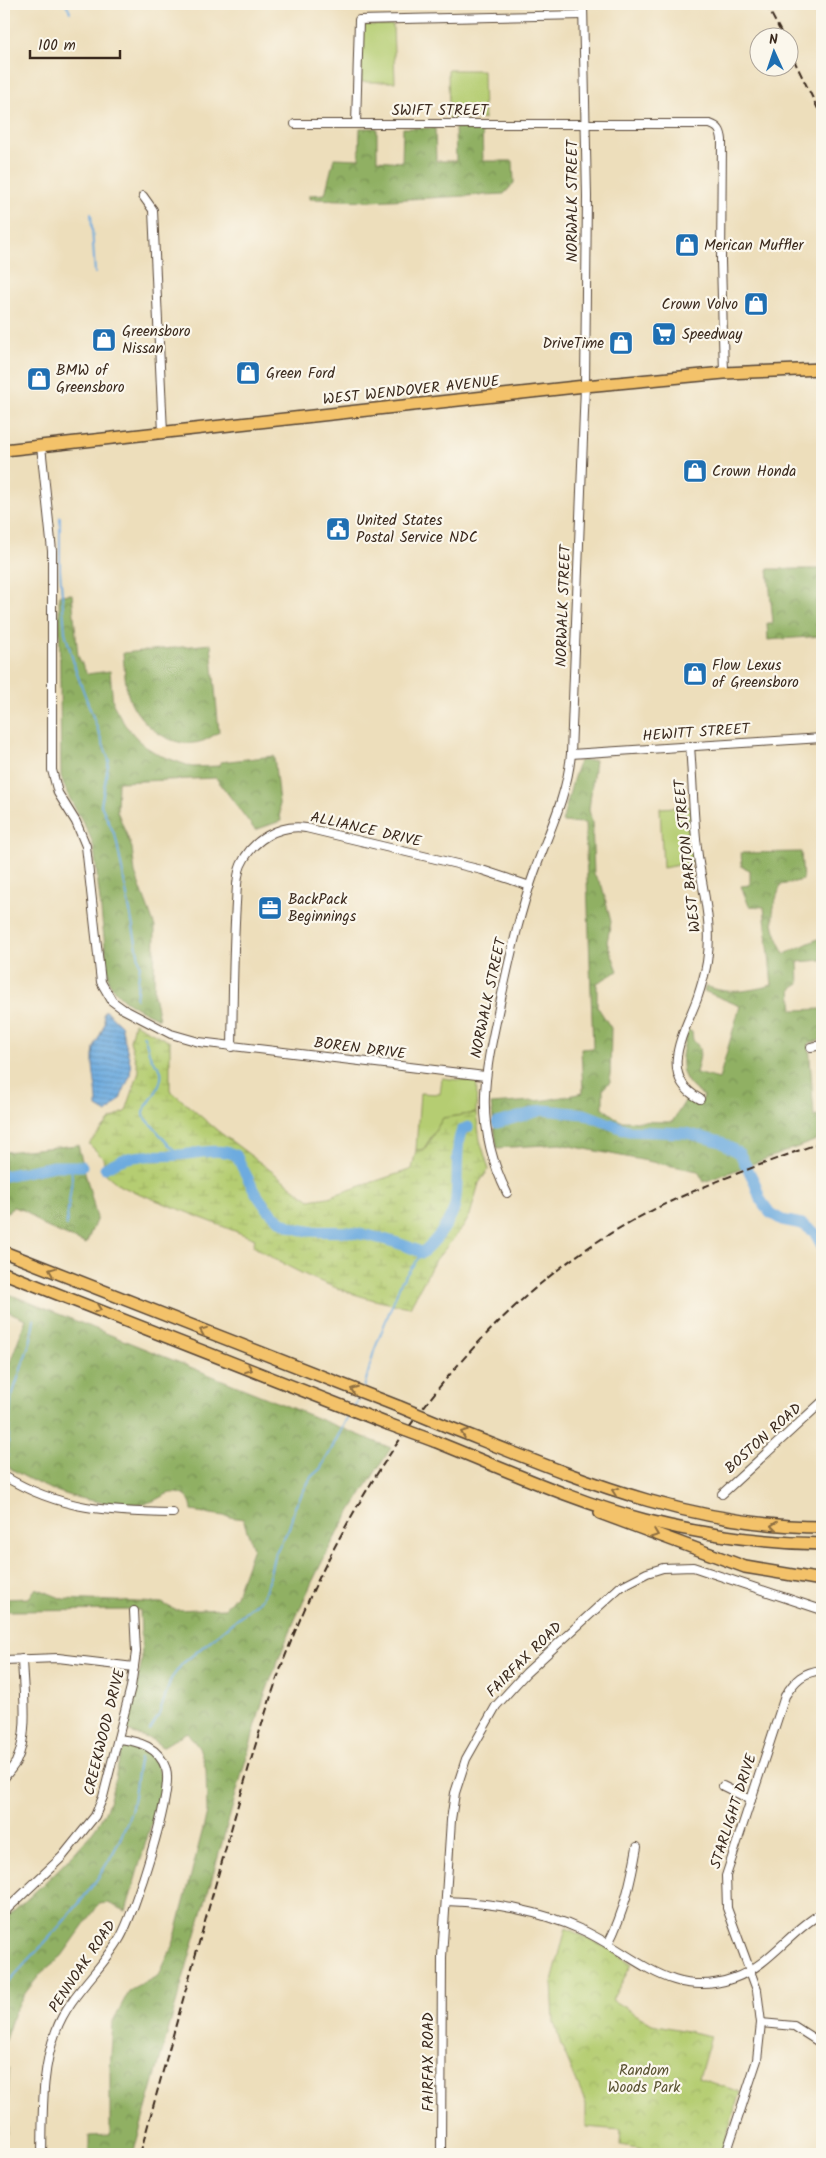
<svg xmlns="http://www.w3.org/2000/svg" width="826" height="2158" viewBox="0 0 826 2158" font-family="Kalam,sans-serif">
	<defs>
		<pattern id="forest-crowns" width="20" height="18" patternUnits="userSpaceOnUse" patternTransform="scale(1.25)"><rect width="20" height="18" fill="#90b064"/><path d="M2 6a3 3 0 1 1 6 0M12 15a3 3 0 1 1 6 0" fill="none" stroke="#778f52"/></pattern>
		<pattern id="wetland-marsh" width="20" height="14" patternUnits="userSpaceOnUse" patternTransform="scale(1.25)"><rect width="20" height="14" fill="#b5cd72"/><path d="M1 5h8M5 5V1M11 12h8M15 12V8" fill="none" stroke="#9db062"/></pattern>
		<pattern id="park-crowns" width="20" height="18" patternUnits="userSpaceOnUse" patternTransform="scale(1.25)"><rect width="20" height="18" fill="#b5cd72"/><path d="M2 6a3 3 0 1 1 6 0M12 15a3 3 0 1 1 6 0" fill="none" stroke="#9db062"/></pattern>
		<pattern id="water-rules" width="6" height="5" patternUnits="userSpaceOnUse" patternTransform="scale(1.25)"><rect width="6" height="5" fill="#6dabdf"/><path d="M0 2.5h6" fill="none" stroke="#5b8bb4"/></pattern>
	</defs>
	<rect width="100%" height="100%" fill="#fbf7ec"/>
	<filter id="ink" filterUnits="userSpaceOnUse"><feTurbulence type="fractalNoise" baseFrequency=".02" numOctaves="2"/><feDisplacementMap in="SourceGraphic" scale="10" xChannelSelector="R" yChannelSelector="G"/><feConvolveMatrix kernelMatrix="1 2 1 2 8 2 1 2 1" color-interpolation-filters="sRGB"/></filter>
	<filter id="wash" filterUnits="userSpaceOnUse"><feTurbulence type="fractalNoise" baseFrequency=".0096" numOctaves="4" result="noise"/><feDisplacementMap in="SourceGraphic" scale="20" xChannelSelector="R" yChannelSelector="G"/><feGaussianBlur stdDeviation="1.12" result="paint"/><feColorMatrix in="noise" values="0 0 0 0 0 0 0 0 0 0 0 0 0 0 0 0 0 1.4 0 .05"/><feComposite in="paint" operator="in"/></filter>
	<g filter="url(#wash)">
		<rect width="100%" height="100%" fill="#eddebb"/>
		<g fill="#b5cd72" stroke="#787c48">
			<polygon points="366,25 393,25 395,82 361,82 362,30"/>
			<polygon points="448,70 483,70 484,119 449,119"/>
			<polygon points="690,806 693,862 663,868 660,808"/>
			<polygon points="442,1078 477,1082 476,1113 443,1118 423,1150 416,1150 420,1093 440,1094"/>
		</g>
		<g fill="url(#forest-crowns)" stroke="#666d41">
			<polygon points="482,127 483,161 513,161 514,183 504,194 371,201 310,199 310,195 325,194 334,158 359,159 360,128 377,128 377,160 402,162 403,128 435,128 436,161 456,161 455,128"/>
			<polygon points="768,569 822,569 822,636 768,640 767,623 773,623"/>
			<path d="M72 594 78 656 87 674 110 671 113 704 125 725 143 745 159 755 192 767 220 766V762L274 756 281 821 255 830 216 778 118 782 117 811 132 848 135 873 155 927 154 995 159 1019C139 1009 120 1002 109 982L94 848C87 822 68 803 61 776L59 595Z"/>
			<path d="M211 644 219 732C214 735 208 739 203 741 171 752 134 721 127 691 125 679 124 666 123 653Z"/>
			<path d="M595 760 589 810 592 822 594 874 602 886 611 922 607 942 618 971 597 983V1006L611 1028 610 1082 603 1089V1108L620 1121 672 1122 687 1098 701 1104 704 1096C675 1079 680 1058 688 1030L692 1032 693 1040C704 1050 699 1059 696 1073L719 1079 740 1006 704 991 706 986C728 995 749 991 772 985L764 907 749 906 741 886 750 885V870L742 867 741 853 801 852 803 880 781 885C769 916 770 924 785 954L822 937V960L798 962 799 984 791 989 793 1010 822 1009V1040L809 1043 814 1117 822 1114V1138L704 1182 698 1171 560 1144 497 1148 491 1104 546 1100 583 1093 581 1049 593 1048 585 823 562 822C565 812 576 765 580 761Z"/>
			<polygon points="78,1145 97,1218 86,1244 42,1225 26,1211 13,1207 4,1215 4,1152"/>
			<path d="M4 1292 391 1448C366 1487 340 1525 320 1566 298 1610 280 1654 263 1700L133 2154H89V2136L110 2135V2072L113 2021 129 1991 159 1975 173 1945 207 1813 206 1769 199 1748 187 1732 162 1747 153 1740 127 1731 142 1660 140 1610 4 1611V1599L29 1598 36 1588 63 1599 162 1603 175 1610 225 1608 236 1595 253 1548 243 1519 192 1511C192 1501 187 1494 177 1493 164 1491 158 1502 145 1503 96 1508 44 1492 4 1464V1379L26 1319 4 1310Z"/>
			<path d="M126 1745C150 1748 160 1761 162 1786L126 1911 108 1903 99 1904 62 1956 42 1972 26 1992 14 2013 4 2043V1921C32 1893 94 1842 107 1807 114 1789 117 1767 122 1748Z"/>
			<polygon points="4,2067 9,2069 7,2133 4,2133"/>
		</g>
		<path fill="url(#wetland-marsh)" stroke="#787c48" d="M134 1023 170 1042V1090L218 1131 310 1200 328 1197 412 1169 416 1150H424L443 1118 476 1113 480 1140 489 1169 479 1183 470 1215 464 1226 434 1262 410 1307C354 1299 300 1276 253 1246L255 1239 120 1186 106 1174 103 1158 89 1144 110 1120 126 1111 139 1072 130 1041Z"/>
		<polygon fill="url(#park-crowns)" stroke="#787c48" points="566,1928 608,1948 632,1964 612,2000 652,2024 711,2036 699,2078 740,2092 721,2154 671,2154 620,2145 621,2130 586,2127 586,2104 561,2045 554,2022 552,1982"/>
		<path fill="url(#water-rules)" stroke="#546a7e" d="M105 1010 121 1025 131 1066 130 1076 120 1099 107 1113 97 1107C98 1088 90 1068 94 1048 97 1038 108 1026 103 1015Z"/>
		<g fill="none" stroke-linecap="round" stroke-linejoin="round">
			<g stroke="#6dabdf" stroke-width="2">
				<polyline points="66,4 70,12"/>
				<polyline points="91,213 95,273"/>
				<polyline points="60,517 60,570 65,632 76,671 109,760 101,805 116,838 140,964 136,999"/>
				<path d="M143 1035C148 1042 147 1050 151 1058 154 1062 159 1066 161 1071 164 1084 150 1101 143 1111V1115L169 1145 181 1155"/>
				<polyline points="66,1226 72,1179 71,1165"/>
				<polyline points="364,1388 374,1351 401,1282 422,1253"/>
				<polyline points="354,1406 361,1395"/>
				<polyline points="7,1459 11,1399 31,1339 34,1319"/>
				<polyline points="150,1730 159,1715 171,1679 182,1664 262,1598 266,1590 274,1556 289,1528 295,1507 311,1477 320,1469 329,1454 349,1414"/>
				<path d="M4 1987C52 1933 109 1882 131 1811 136 1793 135 1776 140 1758"/>
			</g>
			<g stroke="#6dabdf" stroke-width="11">
				<polyline points="497,1123 543,1110 584,1114 629,1131 686,1133 721,1142 740,1154 755,1183 760,1199 770,1213 782,1220 802,1224 814,1232 822,1246"/>
				<path d="M105 1168C114 1163 123 1158 134 1157 148 1155 163 1156 177 1155 198 1154 216 1147 236 1155 248 1178 259 1206 281 1221 302 1236 325 1230 348 1232 370 1235 404 1243 422 1253 436 1241 447 1227 454 1209 460 1191 454 1142 462 1131 463 1129 466 1128 468 1127"/>
				<polyline points="4,1176 54,1166 82,1166"/>
			</g>
		</g>
	</g>
	<g filter="url(#ink)">
		<g fill="none" stroke-linecap="round" stroke-linejoin="round">
			<defs>
				<g id="minor">
					<path d="M295 124H710C719 127 721 131 722 140L721 261 724 373"/>
					<polyline points="356,124 359,20 583,15"/>
					<polyline points="143,196 153,210 163,433"/>
					<polyline points="41,446 52,551 52,770 58,793 76,822 86,846 101,982 112,1001 123,1009 171,1034 199,1042 485,1076"/>
					<path d="M690 746C693 782 693 820 698 856 703 894 713 923 707 962 705 974 701 987 697 999 684 1033 657 1076 700 1099"/>
					<polyline points="571,754 822,738"/>
					<path d="M232 1047C233 999 233 951 236 903 237 890 236 876 241 865 252 840 279 824 306 828L482 870 530 886"/>
					<polyline points="811,1047 822,1045"/>
					<path d="M507 1193C471 1120 486 1069 502 994 511 954 519 915 533 876 547 835 567 798 571 754L585 386 587 197 583 4"/>
					<path d="M4 1476C60 1510 110 1512 173 1513"/>
					<polyline points="722,1494 822,1402"/>
					<polyline points="4,1660 58,1658 134,1667"/>
					<path d="M4 1778C8 1773 13 1767 16 1762 30 1733 23 1690 22 1659"/>
					<polyline points="723,1786 751,1800"/>
					<path d="M446 1901C494 1903 538 1910 582 1930 635 1954 671 2001 734 1978 769 1966 791 1930 822 1913"/>
					<polyline points="4,1912 62,1857 95,1816 103,1797 131,1687 136,1652 134,1611"/>
					<path d="M608 1944C624 1913 631 1881 637 1847"/>
					<polyline points="761,2023 794,2026 822,2044"/>
					<path d="M42 2154C43 2113 41 2070 56 2031 69 1995 101 1971 120 1938 134 1914 174 1792 166 1769 159 1747 139 1741 118 1739"/>
					<polyline points="441,2154 442,1957 451,1820 455,1793 466,1759 496,1706 526,1673 620,1587 647,1573 663,1568 693,1567 822,1610"/>
					<path d="M726 2154 757 2060 761 2023 757 1990 727 1908 726 1876 785 1696C795 1680 803 1672 822 1670"/>
				</g>
				<g id="highway">
					<polyline points="4,450 585,386 724,373 822,369"/>
					<polyline points="4,1252 400,1407"/>
					<polyline points="4,1273 388,1424"/>
					<path d="M446 1426C573 1476 683 1526 822 1527"/>
					<path d="M434 1441C502 1468 575 1502 645 1520 704 1535 762 1543 822 1544"/>
					<polyline points="600,1513 745,1567 822,1580"/>
				</g>
			</defs>
			<use href="#minor" stroke="#564536" stroke-width="10"/>
			<use href="#highway" stroke="#564536" stroke-width="14"/>
			<use href="#minor" stroke="#fff" stroke-width="8"/>
			<use href="#highway" stroke="#f3c26a" stroke-width="11"/>
			<g stroke="#3b2a1e" stroke-width="2" stroke-dasharray="8 4" stroke-linecap="butt">
				<polyline points="766,4 784,38"/>
				<polyline points="788,48 822,117"/>
				<path d="M140 2154C165 2063 191 1971 217 1879 238 1806 257 1733 283 1662 343 1502 456 1331 603 1238 671 1195 747 1170 822 1142"/>
			</g>
			<defs>
				<g id="highway-bridge">
					<polyline points="400,1407 446,1426"/>
					<polyline points="388,1424 434,1441"/>
				</g>
			</defs>
			<use href="#highway-bridge" stroke="#564536" stroke-width="14" stroke-linecap="butt"/>
			<use href="#highway-bridge" stroke="#f3c26a" stroke-width="11"/>
		</g>
		<defs><path id="oneway-chevron" d="M-2-3.5L2.5 0L-2 3.5" fill="none" stroke-width="1.6" stroke-linecap="round" stroke-linejoin="round" transform="scale(1.25)"/></defs>
		<g stroke="#8e6e40">
			<use href="#oneway-chevron" transform="translate(52 1271) rotate(-158)"/>
			<use href="#oneway-chevron" transform="translate(98 1309) rotate(21)"/>
			<use href="#oneway-chevron" transform="translate(203 1331) rotate(-158)"/>
			<use href="#oneway-chevron" transform="translate(249 1369) rotate(22)"/>
			<use href="#oneway-chevron" transform="translate(354 1390) rotate(-159)"/>
			<use href="#oneway-chevron" transform="translate(464 1433) rotate(-159)"/>
			<use href="#oneway-chevron" transform="translate(615 1491) rotate(-161)"/>
			<use href="#oneway-chevron" transform="translate(774 1526) rotate(-174)"/>
			<use href="#oneway-chevron" transform="translate(655 1534) rotate(21)"/>
		</g>
	</g>
	<defs>
		<symbol id="shop-square" viewBox="-11 -11 22 22"><rect x="-9" y="-9" width="18" height="18" rx="4" fill="#1f6fb2" stroke="#fbf7ec"/><path d="M-5-2.5h2.3a2.7 3.5 0 0 1 5.4 0H5L5.5 6h-11ZM-1.5-2.5h3a1.5 2.3 0 0 0-3 0Z" fill="#fff"/></symbol>
		<symbol id="supermarket-square" viewBox="-11 -11 22 22"><rect x="-9" y="-9" width="18" height="18" rx="4" fill="#1f6fb2" stroke="#fbf7ec"/><path d="M-6-5.5h2.5l.6 2H6L4.5 2H-2.5L-4.4-4H-6ZM-1.5 3.2a1.3 1.3 0 1 0 .1 0ZM3 3.2a1.3 1.3 0 1 0 .1 0Z" fill="#fff"/></symbol>
		<symbol id="civic-square" viewBox="-11 -11 22 22"><rect x="-9" y="-9" width="18" height="18" rx="4" fill="#1f6fb2" stroke="#fbf7ec"/><path d="M-.6-6.5H3V-4.5H.6V-3L4-1V1h2V6H-6V1h2V-1L-.6-3ZM-1.2 2.5V6h2.4V2.5Z" fill="#fff"/></symbol>
		<symbol id="office-square" viewBox="-11 -11 22 22"><rect x="-9" y="-9" width="18" height="18" rx="4" fill="#1f6fb2" stroke="#fbf7ec"/><path d="M-6-3h4V-5.5h4V-3h4V5H-6ZM-1-4.5V-3h2v-1.5ZM-6 0V1H6V0Z" fill="#fff"/></symbol>
	</defs>
	<g fill-rule="evenodd">
		<use href="#shop-square" x="673" y="231" width="28" height="28"/>
		<use href="#shop-square" x="742" y="290" width="28" height="28"/>
		<use href="#supermarket-square" x="650" y="320" width="28" height="28"/>
		<use href="#shop-square" x="90" y="326" width="28" height="28"/>
		<use href="#shop-square" x="607" y="329" width="28" height="28"/>
		<use href="#shop-square" x="234" y="359" width="28" height="28"/>
		<use href="#shop-square" x="25" y="365" width="28" height="28"/>
		<use href="#shop-square" x="681" y="457" width="28" height="28"/>
		<use href="#civic-square" x="324" y="515" width="28" height="28"/>
		<use href="#shop-square" x="681" y="660" width="28" height="28"/>
		<use href="#office-square" x="256" y="894" width="28" height="28"/>
	</g>
	<g text-anchor="middle" stroke-width="4.5" stroke-linejoin="round" paint-order="stroke">
		<g font-size="15" fill="#3b2a1e" stroke="#fbf7ec">
			<text x="440" y="115">SWIFT STREET</text>
			<text transform="translate(572 201) rotate(-90)" y="5">NORWALK STREET</text>
			<text transform="translate(411 390) rotate(-6)" y="5">WEST WENDOVER AVENUE</text>
			<text transform="translate(563 606) rotate(-88)" y="5">NORWALK STREET</text>
			<text transform="translate(696 732) rotate(-4)" y="5">HEWITT STREET</text>
			<text transform="translate(366 829) rotate(13)" y="5">ALLIANCE DRIVE</text>
			<text transform="translate(687 856) rotate(-96)" y="5">WEST BARTON STREET</text>
			<text transform="translate(488 998) rotate(-78)" y="5">NORWALK STREET</text>
			<text transform="translate(360 1048) rotate(7)" y="5">BOREN DRIVE</text>
			<text transform="translate(763 1438) rotate(-42)" y="5">BOSTON ROAD</text>
			<text transform="translate(524 1659) rotate(-45)" y="5">FAIRFAX ROAD</text>
			<text transform="translate(104 1732) rotate(-76)" y="5">CREEKWOOD DRIVE</text>
			<text transform="translate(733 1811) rotate(-72)" y="5">STARLIGHT DRIVE</text>
			<text transform="translate(82 1966) rotate(-56)" y="5">PENNOAK ROAD</text>
			<text transform="translate(428 2062) rotate(-90)" y="5">FAIRFAX ROAD</text>
		</g>
		<g font-size="15" fill="#3b2a1e" stroke="#fbf7ec" text-anchor="start">
			<text x="704" y="250">Merican Muffler</text>
			<text x="738" y="309" text-anchor="end">Crown Volvo</text>
			<text x="122" y="336">Greensboro<tspan x="122" dy="17">Nissan</tspan></text>
			<text x="682" y="339">Speedway</text>
			<text x="604" y="348" text-anchor="end">DriveTime</text>
			<text x="56" y="375">BMW of<tspan x="56" dy="17">Greensboro</tspan></text>
			<text x="266" y="378">Green Ford</text>
			<text x="712" y="476">Crown Honda</text>
			<text x="356" y="525">United States<tspan x="356" dy="17">Postal Service NDC</tspan></text>
			<text x="712" y="670">Flow Lexus<tspan x="712" dy="17">of Greensboro</tspan></text>
			<text x="288" y="904">BackPack<tspan x="288" dy="17">Beginnings</tspan></text>
		</g>
		<g font-size="15" fill="#5a5333" stroke="#fbf7ec">
			<text x="644" y="2075">Random<tspan x="644" dy="17">Woods Park</tspan></text>
		</g>
	</g>
	<rect width="826" height="2158" fill="none" stroke="#fbf7ec" stroke-width="20"/>
	<g transform="translate(774 52) rotate(357)"><circle r="24" fill="#fbf7ec" stroke="#aea59a"/>
	<path d="M0-4L9 19L0 12L-9 19Z" fill="#1f6fb2"/>
	<text y="-8" font-size="14" font-weight="bold" text-anchor="middle" fill="#3b2a1e">N</text>
	</g>
	<path d="M30 50v8h90v-8" fill="none" stroke="#3b2a1e" stroke-width="2.5"/>
	<text x="38" y="50" font-size="15" fill="#3b2a1e" stroke="#fbf7ec" stroke-width="4" paint-order="stroke">100 m</text>
</svg>
